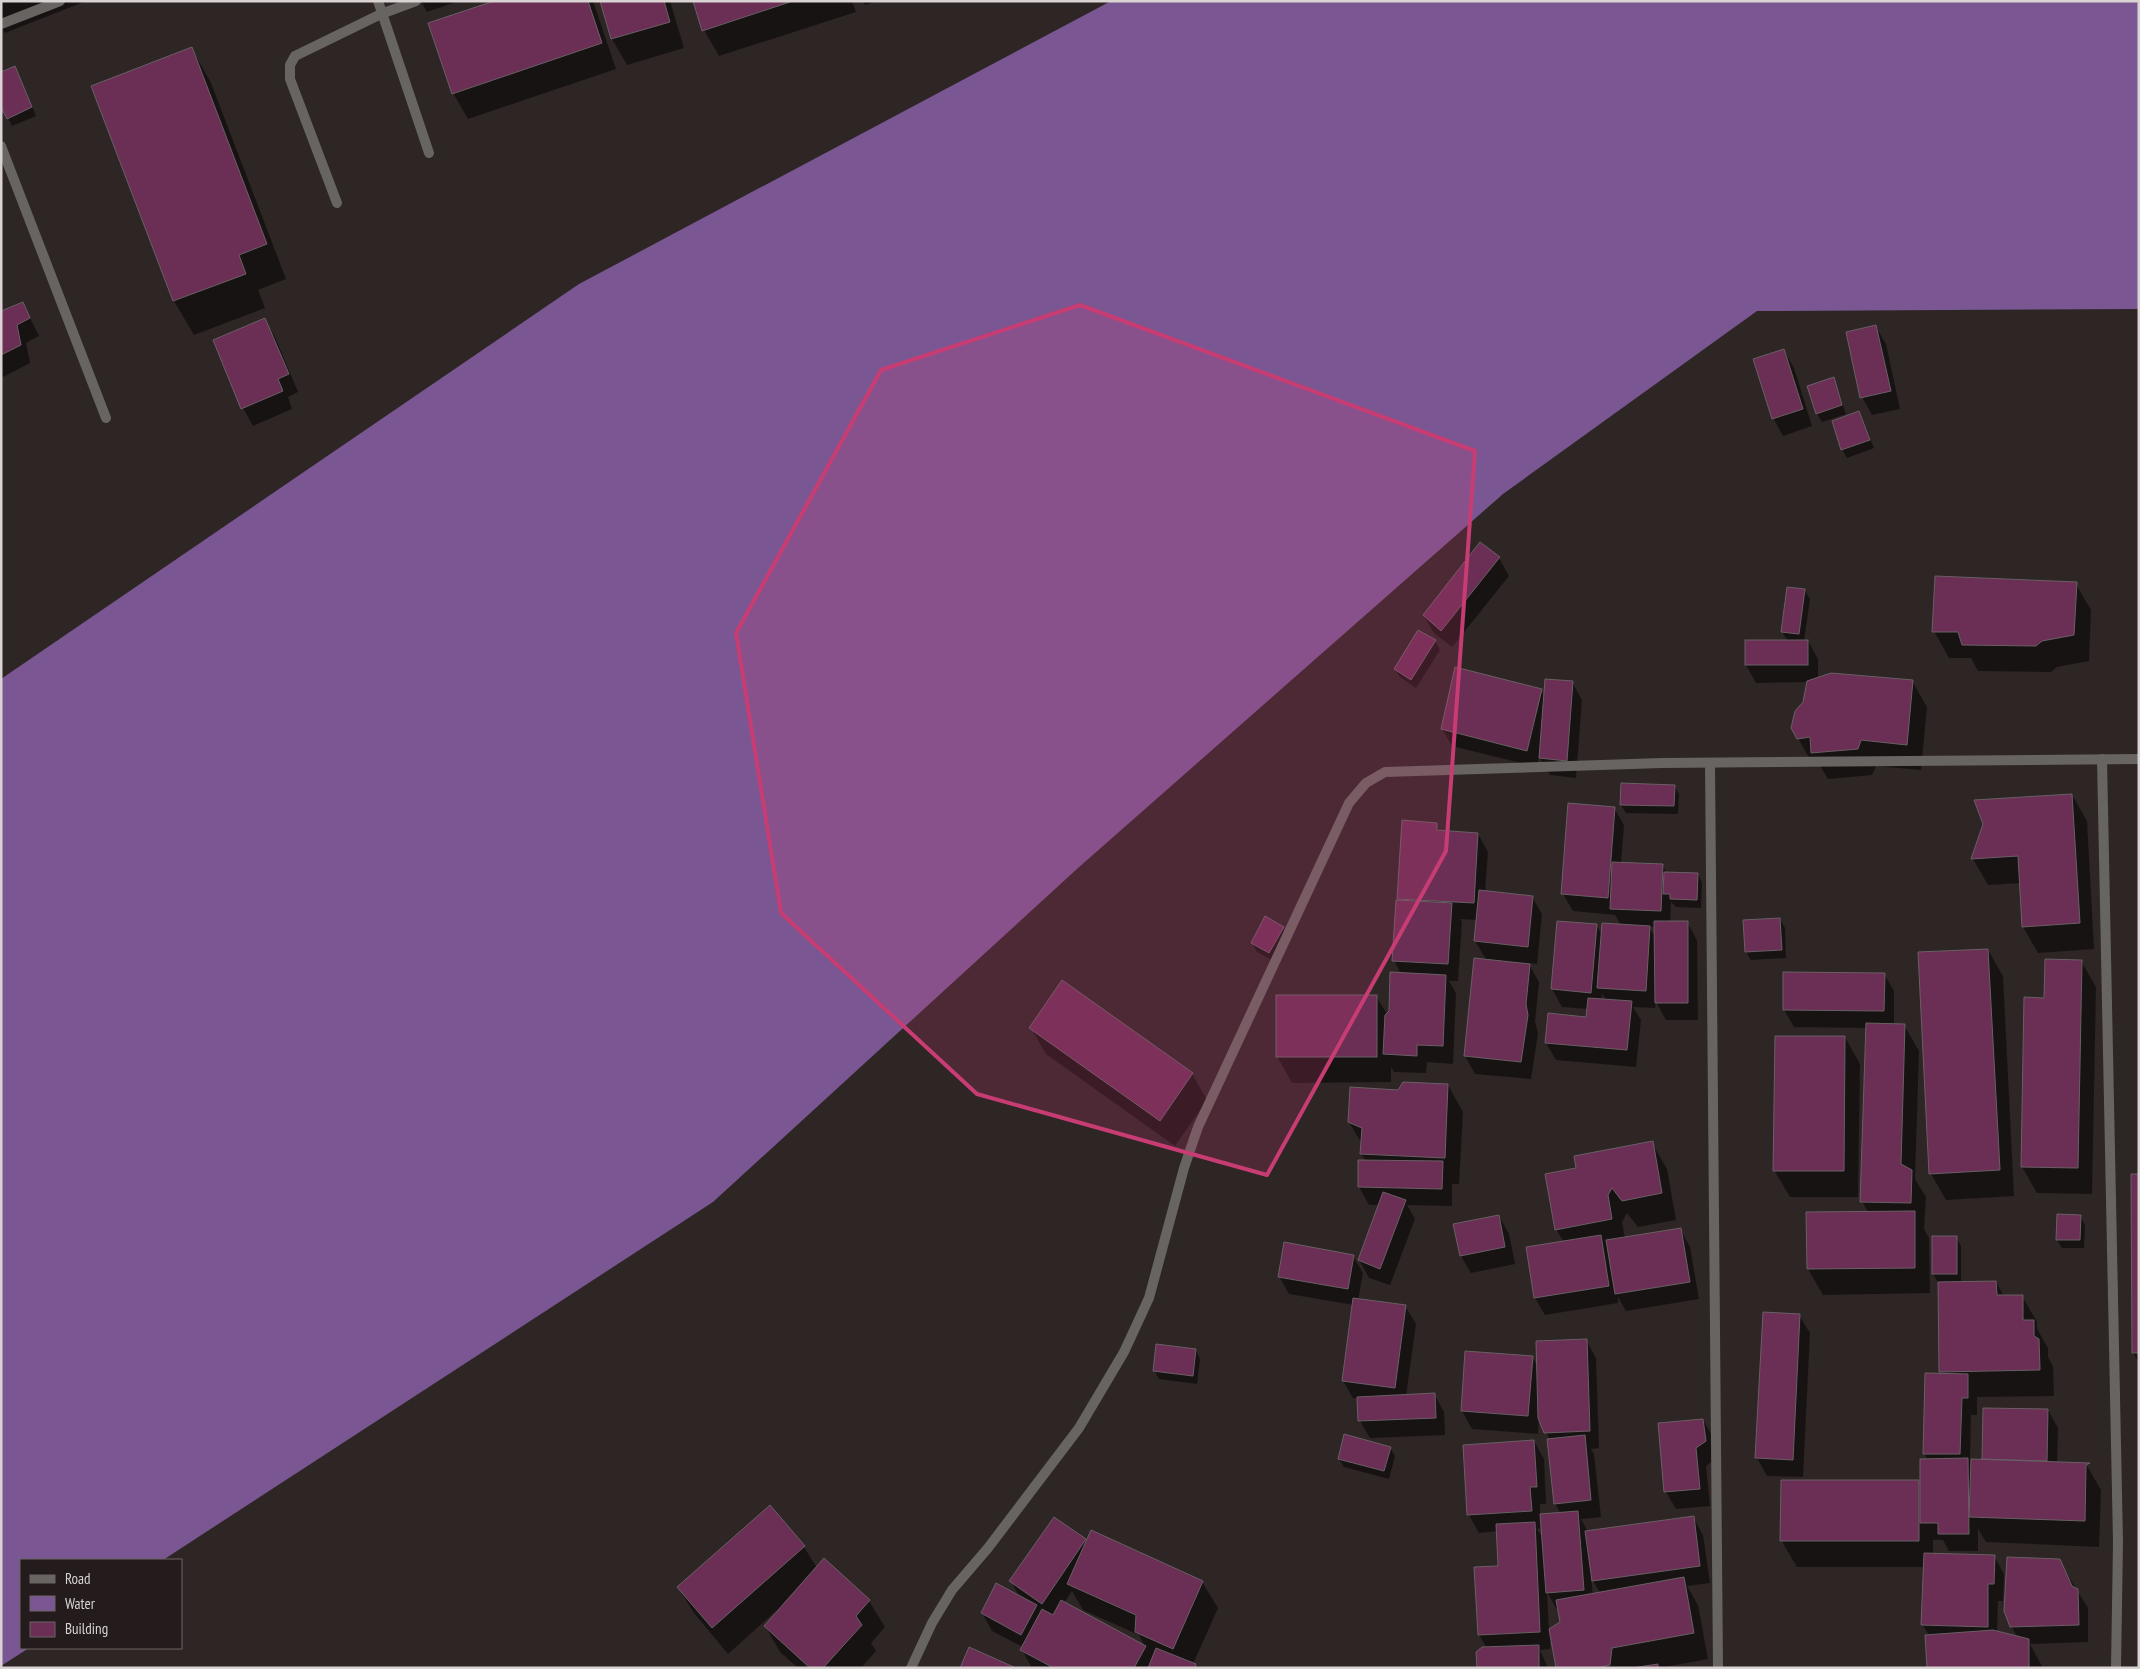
<svg xmlns="http://www.w3.org/2000/svg" width="2140" height="1669" viewBox="0 0 2140 1669" font-family="'PT Sans Narrow',sans-serif">
	<rect width="100%" height="100%" fill="#2e2525"/>
	<polygon fill="#7a5793" points="1111,1 2139,1 2139,309 1757,311 1503,494 1078,868 713,1202 163,1560 21,1560 21,1648 29,1648 1,1666 1,679 579,284"/>
	<g fill="#0007" fill-rule="evenodd">
		<polygon points="1,1 86,1 5,33 1,27"/>
		<polygon points="421,1 459,1 427,12"/>
		<polygon points="497,1 593,1 616,69 468,119 453,93"/>
		<polygon points="601,1 670,1 684,48 627,65 612,39"/>
		<polygon points="694,1 852,1 856,12 719,56 704,30"/>
		<polygon points="863,1 877,1 865,5"/>
		<polygon points="192,49 211,83 286,279 258,290 265,308 194,335 174,301 93,87"/>
		<polygon points="19,76 36,116 12,126 8,118"/>
		<polygon points="23,304 39,336 26,343 30,363 1,378 1,312"/>
		<polygon points="264,319 275,337 298,392 288,397 292,409 253,426 243,408 214,341"/>
		<polygon points="1876,327 1886,344 1900,409 1872,415 1862,397"/>
		<polygon points="1784,351 1794,368 1812,426 1783,436 1773,418"/>
		<polygon points="1833,379 1846,414 1822,422 1817,414"/>
		<polygon points="1859,413 1874,448 1847,458 1842,449"/>
		<polygon points="1499,558 1509,576 1452,647 1434,633 1424,616"/>
		<polygon points="2076,584 2091,610 2089,661 2057,667 2051,672 1978,671 1971,658 1949,658 1934,631"/>
		<polygon points="1805,591 1810,599 1804,641 1808,641 1818,659 1818,679 1912,681 1927,707 1921,770 1876,766 1872,775 1828,779 1819,764 1813,765 1798,738 1808,682 1756,683 1746,665 1746,642 1788,641 1782,632"/>
		<polygon points="1419,631 1435,641 1440,650 1416,688 1400,677 1395,669"/>
		<polygon points="1572,682 1582,700 1576,778 1550,775 1539,757 1537,767 1452,746 1442,729 1541,690 1545,697"/>
		<polygon points="1674,786 1679,794 1678,814 1626,813 1621,805"/>
		<polygon points="2072,795 2087,821 2094,949 2038,953 2023,927 2021,883 1988,885 1973,859"/>
		<path d="M1614 808 1624 825 1621 863 1662 865 1667 873 1698 874 1702 883 1701 908 1676 907 1671 902 1670 922H1687L1697 940 1698 1020H1666L1656 1002 1655 1008 1633 1007 1641 1020 1636 1067 1556 1060 1546 1043 1588 1018V1009L1562 1007 1552 989 1596 925 1602 935 1621 925 1615 915 1573 911 1563 894ZM1649 927H1655V937ZM1602 994 1606 1000H1601Z"/>
		<polygon points="1436,824 1440,832 1478,834 1488,852 1485,892 1532,897 1542,914 1537,964 1528,963 1539,982 1535,1022 1538,1033 1531,1079 1475,1074 1465,1056 1487,961 1475,941 1477,920 1460,919 1462,922 1458,981 1449,981 1456,993 1453,1064 1427,1062 1426,1073 1394,1072 1391,1067 1391,1082 1292,1083 1277,1056 1376,996 1387,1014 1390,1011 1401,974 1394,960 1400,901 1398,898"/>
		<polygon points="1780,919 1785,928 1786,958 1751,960 1746,952 1744,921"/>
		<polygon points="1283,928 1288,936 1274,961 1257,952 1252,943"/>
		<polygon points="1988,950 2003,976 2014,1196 1946,1200 1931,1174"/>
		<polygon points="2081,961 2096,987 2092,1194 2037,1193 2022,1167 2045,999"/>
		<polygon points="1884,974 1894,991 1894,1025 1904,1025 1919,1051 1915,1179 1926,1197 1924,1229 1929,1238 1930,1293 1823,1295 1808,1269 1868,1212 1862,1201 1867,1028 1794,1027 1784,1010"/>
		<polygon points="1031,1028 1192,1074 1207,1100 1175,1146 1046,1054"/>
		<polygon points="1845,1037 1860,1064 1858,1197 1790,1197 1774,1170"/>
		<polygon points="1448,1085 1463,1112 1459,1184 1452,1184 1452,1206 1407,1205 1415,1219 1390,1285 1369,1278 1359,1260 1379,1205 1369,1205 1359,1187 1366,1161 1361,1154 1362,1144 1349,1122 1398,1091"/>
		<polygon points="1652,1143 1667,1169 1676,1220 1638,1227 1627,1213 1622,1222 1625,1239 1680,1229 1690,1247 1699,1299 1626,1311 1618,1297 1618,1303 1545,1315 1535,1298 1564,1242 1556,1229 1577,1169"/>
		<polygon points="2139,1175 2139,1363 2133,1353"/>
		<polygon points="1499,1216 1509,1234 1515,1264 1471,1273 1461,1256 1454,1225"/>
		<polygon points="2080,1216 2085,1225 2084,1248 2062,1248 2057,1240"/>
		<polygon points="1956,1237 1961,1246 1961,1283 1996,1282 2004,1296 2022,1296 2037,1322 2037,1329 2048,1348 2048,1357 2053,1366 2054,1396 1977,1397 1977,1415 1971,1415 1970,1460 1985,1461 1984,1459 2048,1410 2058,1428 2057,1463 2086,1464 2101,1490 2099,1547 1986,1542 1978,1529 1978,1551 1949,1551 1943,1540 1933,1540 1933,1554 1994,1556 2004,1574 2003,1601 1998,1601 1997,1632 2018,1638 2011,1626 2059,1561 2088,1608 2088,1642 2030,1644 2043,1668 1928,1668 1929,1636 1923,1625 1924,1567 1797,1567 1781,1540 1918,1482 1921,1487 1928,1460 1924,1453 1943,1375 1941,1371 1938,1282 1933,1274"/>
		<polygon points="1353,1256 1363,1273 1358,1300 1405,1306 1416,1324 1406,1396 1434,1394 1444,1412 1445,1435 1370,1438 1360,1421 1358,1399 1353,1398 1343,1381 1354,1305 1289,1294 1279,1276"/>
		<polygon points="1799,1315 1810,1333 1803,1477 1767,1476 1757,1458"/>
		<path d="M1586 1340 1596 1358 1599 1448 1591 1449 1594 1454 1601 1517 1581 1519 1588 1532 1693 1517 1703 1535 1710 1583 1687 1586 1698 1605 1708 1659 1659 1668H1557L1550 1631V1649L1540 1650 1548 1668H1478L1487 1648 1479 1635 1500 1568 1498 1531 1479 1533 1469 1515 1464 1446 1534 1441 1544 1459 1546 1504H1540V1516L1561 1514 1555 1504 1550 1440 1539 1417 1538 1434 1472 1429 1462 1411 1532 1357 1538 1367ZM1542 1528 1543 1538 1537 1529ZM1591 1577 1596 1586 1601 1594 1593 1595ZM1547 1592 1557 1610H1559L1561 1622 1549 1631Z"/>
		<polygon points="1196,1350 1200,1359 1197,1384 1159,1379 1154,1370"/>
		<polygon points="1703,1420 1713,1437 1715,1459 1706,1466 1710,1506 1676,1509 1666,1492"/>
		<polygon points="1390,1448 1395,1456 1389,1479 1344,1467 1339,1459"/>
		<polygon points="770,1507 804,1547 817,1568 869,1601 885,1627 871,1643 876,1651 861,1668 798,1668 780,1652 765,1626 777,1610 728,1654 694,1613 678,1587"/>
		<path d="M1054 1518 1087 1542 1202 1582 1218 1608 1193 1664 1197 1668H1032L1022 1650 1023 1647 992 1631 982 1613 1020 1598 1011 1581ZM1072 1591 1083 1610 1139 1635 1145 1647 1064 1603Z"/>
	</g>
	<g fill="#6b2e54" stroke="#696065">
		<polygon points="494,1 588,1 602,43 452,94 428,23"/>
		<polygon points="600,1 664,1 670,22 611,39"/>
		<polygon points="693,1 793,1 702,31"/>
		<polygon points="192,47 267,244 239,255 246,274 173,301 91,86"/>
		<polygon points="15,66 32,107 7,119 1,107 1,72"/>
		<polygon points="23,302 30,318 17,325 21,345 1,355 1,311"/>
		<polygon points="265,318 289,374 278,379 283,391 241,409 213,340"/>
		<polygon points="1876,325 1891,391 1860,398 1846,332"/>
		<polygon points="1784,349 1803,409 1772,419 1753,359"/>
		<polygon points="1834,377 1842,405 1816,414 1807,386"/>
		<polygon points="1859,411 1870,440 1841,450 1832,421"/>
		<polygon points="1480,542 1500,557 1441,631 1423,615"/>
		<polygon points="1935,576 2077,582 2074,635 2042,641 2036,646 1962,645 1958,632 1932,632"/>
		<polygon points="1787,587 1805,589 1799,634 1781,632"/>
		<polygon points="1418,630 1436,640 1411,680 1394,669"/>
		<rect x="1745" y="640" width="63" height="25"/>
		<polygon points="1455,667 1542,689 1527,751 1441,729"/>
		<polygon points="1831,673 1913,680 1907,745 1861,740 1858,749 1811,753 1810,737 1797,739 1791,728 1795,711 1803,702 1807,681"/>
		<polygon points="1545,679 1573,681 1567,761 1539,758"/>
		<polygon points="1621,783 1675,785 1674,806 1620,805"/>
		<polygon points="2072,794 2080,923 2022,927 2018,856 1971,859 1983,824 1974,800"/>
		<polygon points="1568,803 1615,807 1608,898 1561,894"/>
		<polygon points="1402,820 1437,823 1437,830 1478,833 1474,903 1397,899"/>
		<polygon points="1612,862 1663,864 1661,911 1610,909"/>
		<polygon points="1664,872 1698,873 1697,900 1670,899 1670,894 1663,894"/>
		<polygon points="1479,890 1533,896 1528,947 1474,941"/>
		<polygon points="1396,900 1452,903 1448,964 1392,961"/>
		<polygon points="1265,916 1284,927 1269,953 1251,943"/>
		<polygon points="1780,918 1782,950 1745,952 1743,920"/>
		<polygon points="1557,921 1597,924 1591,993 1551,989"/>
		<polygon points="1654,921 1688,921 1688,1003 1655,1003"/>
		<polygon points="1602,923 1650,926 1646,991 1597,988"/>
		<polygon points="1988,949 2000,1170 1929,1174 1918,952"/>
		<polygon points="1474,958 1530,964 1526,1004 1528,1015 1521,1062 1464,1056"/>
		<polygon points="2045,959 2082,960 2078,1168 2021,1167 2024,997 2044,998"/>
		<polygon points="1390,972 1446,975 1443,1046 1417,1045 1417,1056 1383,1054 1385,1015 1389,1011"/>
		<polygon points="1783,972 1885,973 1884,1011 1783,1010"/>
		<polygon points="1062,980 1193,1073 1160,1121 1029,1028"/>
		<rect x="1276" y="995" width="101" height="62"/>
		<polygon points="1588,998 1632,1001 1627,1050 1545,1043 1548,1013 1586,1017"/>
		<polygon points="1866,1023 1905,1024 1901,1164 1912,1170 1911,1203 1860,1202"/>
		<polygon points="1775,1036 1845,1036 1844,1171 1773,1171"/>
		<polygon points="1403,1082 1448,1084 1445,1158 1360,1154 1362,1128 1348,1122 1350,1087 1398,1090"/>
		<polygon points="1653,1141 1662,1193 1622,1201 1612,1188 1608,1195 1612,1219 1555,1230 1545,1174 1576,1168 1574,1156"/>
		<polygon points="1358,1160 1443,1161 1442,1189 1358,1187"/>
		<polygon points="2131,1174 2139,1174 2139,1353 2132,1353"/>
		<polygon points="1383,1192 1406,1200 1380,1269 1358,1260"/>
		<polygon points="1915,1211 1915,1268 1807,1269 1806,1212"/>
		<polygon points="2057,1214 2081,1215 2080,1240 2056,1240"/>
		<polygon points="1499,1215 1505,1247 1460,1256 1453,1224"/>
		<polygon points="1681,1228 1690,1282 1615,1294 1606,1240"/>
		<polygon points="1601,1235 1609,1286 1534,1298 1526,1247"/>
		<rect x="1932" y="1236" width="25" height="38"/>
		<polygon points="1284,1242 1354,1255 1348,1289 1278,1277"/>
		<polygon points="1996,1281 1997,1295 2023,1295 2023,1320 2034,1320 2034,1336 2039,1339 2040,1370 1939,1372 1938,1282"/>
		<polygon points="1353,1298 1406,1305 1395,1388 1342,1381"/>
		<polygon points="1763,1312 1800,1314 1793,1460 1755,1458"/>
		<polygon points="1587,1339 1590,1431 1544,1433 1538,1418 1536,1341"/>
		<polygon points="1156,1344 1196,1349 1193,1376 1153,1371"/>
		<polygon points="1465,1351 1533,1356 1528,1416 1461,1411"/>
		<polygon points="1925,1373 1968,1374 1968,1398 1962,1398 1960,1454 1923,1454"/>
		<polygon points="1435,1393 1436,1418 1358,1421 1357,1397"/>
		<polygon points="1983,1408 2048,1409 2047,1461 1982,1459"/>
		<polygon points="1703,1419 1706,1441 1696,1448 1700,1489 1664,1492 1658,1423"/>
		<polygon points="1344,1434 1391,1447 1384,1471 1338,1459"/>
		<polygon points="1585,1435 1591,1500 1554,1504 1547,1439"/>
		<polygon points="1534,1440 1537,1487 1530,1487 1532,1511 1467,1515 1463,1445"/>
		<polygon points="1968,1458 1969,1534 1938,1534 1938,1523 1920,1523 1920,1459"/>
		<polygon points="1971,1459 2090,1463 2086,1465 2085,1521 1969,1517"/>
		<polygon points="1781,1480 1919,1480 1919,1541 1780,1541"/>
		<polygon points="770,1505 805,1546 712,1628 677,1587"/>
		<polygon points="1578,1511 1584,1590 1546,1593 1540,1514"/>
		<polygon points="1694,1516 1700,1566 1592,1581 1585,1531"/>
		<polygon points="1054,1517 1086,1539 1042,1604 1009,1581"/>
		<polygon points="1535,1522 1540,1632 1478,1635 1474,1567 1498,1566 1496,1524"/>
		<polygon points="1091,1530 1203,1581 1173,1649 1135,1632 1136,1615 1067,1584"/>
		<polygon points="1924,1553 1995,1555 1994,1584 1988,1584 1988,1627 1921,1625"/>
		<polygon points="2007,1557 2060,1559 2072,1586 2078,1589 2079,1625 2010,1627 2004,1611"/>
		<polygon points="824,1558 870,1600 856,1616 862,1625 823,1668 810,1668 764,1626"/>
		<polygon points="1684,1577 1694,1633 1612,1648 1610,1665 1597,1668 1556,1668 1549,1629 1560,1622 1556,1600"/>
		<polygon points="996,1583 1037,1605 1021,1635 981,1613"/>
		<polygon points="1061,1600 1146,1646 1134,1668 1054,1668 1020,1650 1042,1609 1053,1615"/>
		<polygon points="1993,1630 2029,1639 2029,1668 1927,1668 1925,1635"/>
		<polygon points="1539,1645 1539,1668 1477,1668 1476,1652 1482,1647"/>
		<polygon points="969,1647 1016,1668 960,1668"/>
		<polygon points="1156,1648 1196,1664 1195,1668 1148,1668"/>
		<polygon points="1658,1664 1658,1668 1632,1668"/>
	</g>
	<g fill="none" stroke-linecap="round" stroke-linejoin="round">
		<g stroke="#676461" stroke-width="10">
			<polyline points="378,1 429,153"/>
			<polyline points="337,203 290,79 290,65 295,56 381,14 416,1"/>
		</g>
		<g stroke="#676461" stroke-width="10">
			<polyline points="1,24 60,1"/>
			<polyline points="1,146 106,418"/>
			<polyline points="2102,759 2118,1542 2116,1668"/>
			<polyline points="1710,763 1718,1668"/>
			<polyline points="911,1668 932,1623 952,1590 988,1548 1079,1428 1124,1352 1149,1298 1184,1168 1198,1127 1349,803 1366,783 1385,772 1662,763 2139,759"/>
		</g>
	</g>
	<path fill="#c73d73" fill-opacity="0.2" stroke="#c73d73" stroke-width="4" stroke-linejoin="round" d="M1080 305 1475 451 1446 851 1267 1175 977 1094 781 913 736 633 881 370Z"/>
	<rect width="2140" height="1669" fill="none" stroke="#d9d3d3" stroke-width="5"/>
	<rect x="20" y="1559" width="162" height="90" fill="#241c1c" stroke="#6c6565"/>
	<rect x="30" y="1575" width="25" height="8" fill="#676461" stroke="#6c6565"/>
	<text x="65" y="1584" font-size="15" fill="#d9d3d3">Road</text>
	<rect x="30" y="1596" width="25" height="15" fill="#7a5793" stroke="#6c6565"/>
	<text x="65" y="1609" font-size="15" fill="#d9d3d3">Water</text>
	<rect x="30" y="1622" width="25" height="15" fill="#6b2e54" stroke="#6c6565"/>
	<text x="65" y="1634" font-size="15" fill="#d9d3d3">Building</text>
</svg>
